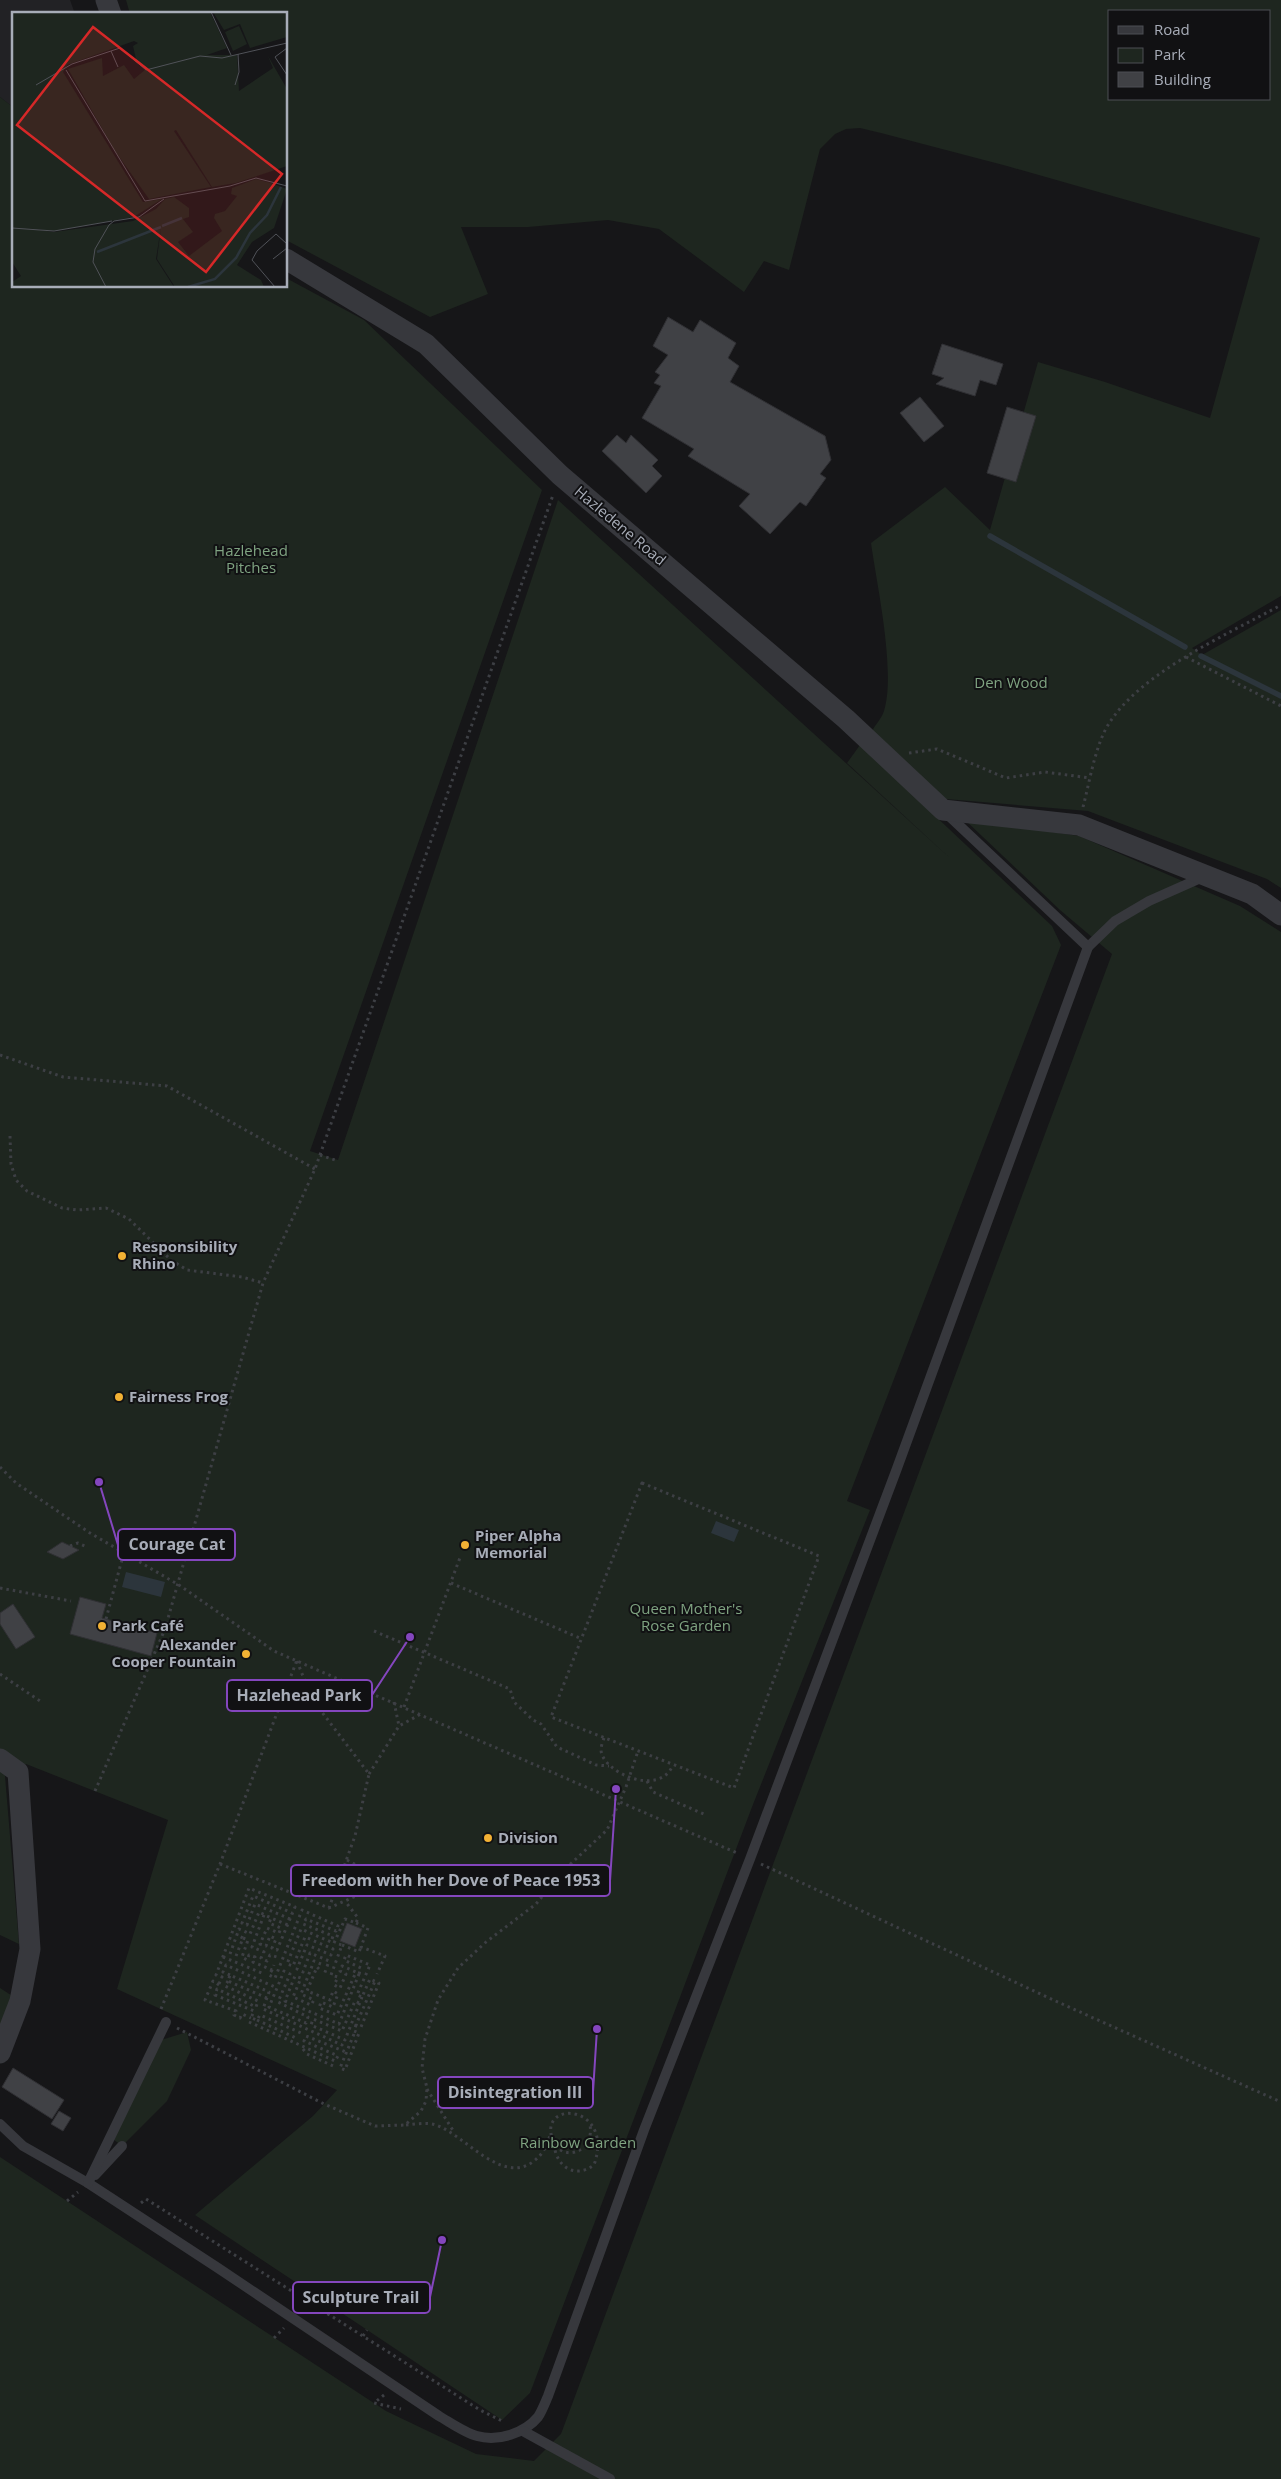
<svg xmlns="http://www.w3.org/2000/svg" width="1281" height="2479" viewBox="0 0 1281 2479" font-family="'Open Sans',sans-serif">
	<rect width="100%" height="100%" fill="#161618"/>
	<polygon fill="#222225" points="0,0 70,0 75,14 14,14 14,108 0,97"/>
	<g fill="#1e261f" fill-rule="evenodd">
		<path d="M126 0H1281V596L1192 648 1202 655 1281 610V888L1267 879 1088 811 946 799 872 731C875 725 882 718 884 711 896 672 877 586 871 543L945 487 990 530 1038 362 1105 382 1210 418 1260 238 1007 166 881 133 860 128 846 129 835 134 820 149 789 270 764 261 744 292 659 229 608 220 528 227H461L488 294 430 317 286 240V14H130ZM1110 11H1270V99H1110Z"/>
		<polygon points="0,97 14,108 14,286 286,286 286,278 364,320 542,490 310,1151 338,1160 558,500 952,860 847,763 860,745 1052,926 1061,945 847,1501 870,1510 752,1807 530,2393 502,2420 195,2215 313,2116 337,2090 117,1989 168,1820 26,1764 5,1776 19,1944 0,1935"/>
		<polygon points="964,819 1079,836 1240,906 1281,932 1281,2479 0,2479 0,2157 386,2411 476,2454 534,2461 561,2434 1112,954 1060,910"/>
		<polygon points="0,1988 20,2001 0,2053"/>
		<polygon points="187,2032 191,2050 167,2101 122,2146 113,2139 161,2040"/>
	</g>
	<g fill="#2c353c">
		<polygon points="716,1521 739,1530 734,1542 711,1533"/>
		<polygon points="126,1572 165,1582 161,1597 122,1587"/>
	</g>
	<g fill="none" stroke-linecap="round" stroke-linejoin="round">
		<g stroke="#2c353c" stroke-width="5.5">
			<polyline points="990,536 1185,647"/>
			<polyline points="1201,656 1281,696"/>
		</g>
	</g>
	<g fill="#404145" stroke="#303034">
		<polygon points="668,317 693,332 700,320 736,343 728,358 739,366 730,382 825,436 831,460 820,474 826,478 806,506 800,502 770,534 739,506 750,494 688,456 694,449 642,418 661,386 654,383 660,375 655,372 668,355 653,346"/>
		<polygon points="942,344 1003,364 996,385 980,380 975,396 936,384 944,378 932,374"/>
		<polygon points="920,397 944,426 924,442 900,413"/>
		<polygon points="1007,407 1036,416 1016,482 987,473"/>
		<polygon points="617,435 626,443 631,435 658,460 652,466 662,476 646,493 602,451"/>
		<polygon points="62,1542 79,1550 63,1559 47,1552"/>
		<polygon points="80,1597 106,1604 102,1618 157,1633 151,1656 70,1634"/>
		<polygon points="13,1604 35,1637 16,1649 0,1624 0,1613"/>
		<polygon points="347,1923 362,1929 355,1947 340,1941"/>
		<polygon points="13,2068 64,2100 52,2119 2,2087"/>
		<polygon points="59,2111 71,2118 63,2131 51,2124"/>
	</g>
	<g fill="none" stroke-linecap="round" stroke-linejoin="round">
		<g stroke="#3d3f44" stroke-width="3" stroke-dasharray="2.5 4" stroke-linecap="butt">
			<polyline points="1186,657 1281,706"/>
			<polyline points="909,753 937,749 1006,778 1045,772 1090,778"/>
			<path d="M1083 807C1089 784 1093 759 1102 737 1126 678 1227 635 1281 605"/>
			<polyline points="0,1055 63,1077 167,1086 315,1169"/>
			<polyline points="10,1136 11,1164 16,1180 27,1191 62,1208 77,1210 106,1208 129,1219 171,1260 187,1270 242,1277 263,1283"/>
			<polyline points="320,1155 338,1161"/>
			<polyline points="0,1467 16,1483 90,1533 179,1585 274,1651 737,1853"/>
			<polygon points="642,1483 819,1556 734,1788 551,1717"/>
			<polyline points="70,1546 78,1543 87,1547"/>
			<polyline points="451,1583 582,1639"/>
			<polyline points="0,1588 71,1601"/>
			<polyline points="106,1619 124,1552"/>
			<polyline points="374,1631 510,1689 514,1702 533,1720 541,1724 557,1747 596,1765 609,1766"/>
			<polyline points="297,1661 312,1699 369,1774 355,1836 329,1908"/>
			<polyline points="0,1674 40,1701"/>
			<polyline points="394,1702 399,1726"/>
			<polyline points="404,1707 461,1555"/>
			<path d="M604 1738C603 1741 601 1746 601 1750 602 1772 659 1798 673 1765"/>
			<polyline points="369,1774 399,1726 421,1714"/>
			<polyline points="647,1781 653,1792 706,1815"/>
			<polyline points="95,1791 165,1629 263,1283 315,1169 553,495"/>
			<polyline points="347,1860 358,1866"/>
			<polyline points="220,1864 329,1908 356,1896 364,1881"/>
			<polyline points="761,1864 1060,2003 1281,2102"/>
			<polyline points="264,1915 252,1947 264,1952 261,1958 267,1961 270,1955 277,1957"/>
			<polyline points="290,1919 255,1904 247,1925 242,1923 253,1896 292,1913"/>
			<polyline points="356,1923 368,1928 361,1947 385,1956 377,1974"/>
			<polyline points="243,1938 248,1940 242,1957 247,1960 249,1955 255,1957 253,1962 272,1970 274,1965"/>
			<polyline points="334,1943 345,1919 356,1923 358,1918 345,1901"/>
			<polyline points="342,1945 359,1952 361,1947"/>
			<polyline points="230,1954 239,1929 250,1934 259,1912 271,1918"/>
			<polyline points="236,1956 243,1938 237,1935"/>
			<polyline points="223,1957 264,1974"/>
			<polyline points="321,1964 314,1961 301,1994 314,2000 311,2005 293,1997 301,1978 295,1976 285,2001 339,2024 359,1974 356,1972"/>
			<polyline points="319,1969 317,1967 307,1991 330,2000 333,1991 338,1994 333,2007 321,2002 319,2008 337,2015 356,1972 342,1966 340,1971 346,1974 340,1988 334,1985 338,1977 331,1975 342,1945 335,1943"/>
			<polyline points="272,1970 269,1975 275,1978 302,1910 338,1926 336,1931 306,1919 303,1924 333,1936 331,1942 301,1929 287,1964 293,1966 305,1937 333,1949 331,1955 307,1945 297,1969 303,1972 310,1953 329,1961 324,1975"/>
			<polyline points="359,1974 361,1968 344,1960 346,1955 370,1965 357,1995 362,1997 370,1979 379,1983 361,2027 356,2025 375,1981"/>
			<polyline points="230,1975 223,1972 226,1965 277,1988 269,2007 306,2023 308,2017 278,2002 290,1974 284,1971 277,1988"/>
			<polyline points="228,1981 225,1986 258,2001 256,2007 217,1989 215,1995 254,2011 251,2018 257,2020 260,2015 301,2033"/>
			<polyline points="219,1984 222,1977 216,1975 249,1888 295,1907 277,1950 272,1948 276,1939 270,1936 266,1946 260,1944 267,1928 279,1933 281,1928 269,1923 271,1918 288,1925"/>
			<polyline points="219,1985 213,1981 205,2000 236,2011 234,2015 240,2018 242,2014 251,2018"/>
			<polyline points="267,1998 228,1981 230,1975 269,1992 263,2009 342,2045 345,2040"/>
			<polyline points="359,2003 355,2001 342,2031 313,2019 311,2025 345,2040 362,1997"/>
			<polyline points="161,2009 220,1864 297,1660"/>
			<polyline points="257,2020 298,2039"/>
			<polyline points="249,2022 335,2061 338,2056 304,2041 306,2036 346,2052"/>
			<polyline points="177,2028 324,2104 375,2126 405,2125 421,2111 426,2101 427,2088 422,2068 425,2039 438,2000 458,1968 486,1942 536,1904 563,1871 607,1830 626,1787 638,1751"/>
			<polyline points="354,2034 340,2068 345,2070 359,2033 354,2031 356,2025"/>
			<polyline points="303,2049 307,2054 333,2066"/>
			<polyline points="427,2089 454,2132"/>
			<path d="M406 2125C416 2124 427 2122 436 2125 465 2135 502 2186 534 2161 543 2154 547 2146 550 2135"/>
			<path d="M554 2144C556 2167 575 2179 594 2165 615 2105 540 2099 552 2138 560 2164 595 2153 590 2125"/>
			<polyline points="67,2201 78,2192"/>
			<polyline points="141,2203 146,2199 480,2410 504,2422"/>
			<polyline points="363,2336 367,2330"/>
			<polyline points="274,2338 284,2328"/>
			<polyline points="384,2395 374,2403 401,2409"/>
		</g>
		<g stroke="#37383d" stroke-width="10">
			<polyline points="1088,947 1115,921 1149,901 1203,877"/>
			<path d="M0 2124 23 2146 88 2183 218 2268 439 2416C451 2423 465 2433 477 2436 498 2442 525 2433 538 2417 542 2411 545 2403 548 2396L644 2130 750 1859 896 1471 1088 947 947 814"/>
			<polyline points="95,2175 122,2146"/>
			<polyline points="88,2183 166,2022"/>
			<polyline points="523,2431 610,2479"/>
		</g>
		<g stroke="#37383d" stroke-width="21">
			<polyline points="106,0 111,14"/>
			<polyline points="286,259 426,344 560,475 846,719 943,810 1079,825 1252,894 1281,915"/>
			<polyline points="0,1759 18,1772 30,1949 20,2001 0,2053"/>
		</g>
	</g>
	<g fill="#f2b134" stroke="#111113" stroke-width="2">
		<circle cx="122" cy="1256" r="5"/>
		<circle cx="119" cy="1397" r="5"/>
		<circle cx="465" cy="1545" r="5"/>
		<circle cx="102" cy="1626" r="5"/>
		<circle cx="246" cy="1654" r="5"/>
		<circle cx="488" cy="1838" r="5"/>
	</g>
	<g text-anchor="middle" stroke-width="4" stroke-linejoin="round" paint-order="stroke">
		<g font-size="15" fill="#a8adb8" stroke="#111113">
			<text transform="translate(620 526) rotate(40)" y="5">Hazledene Road</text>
		</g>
		<g font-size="15" fill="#7fa381" stroke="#111113">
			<text x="251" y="556">Hazlehead<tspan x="251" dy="17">Pitches</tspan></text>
			<text x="1011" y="688">Den Wood</text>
			<text x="686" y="1614">Queen Mother's<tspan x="686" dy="17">Rose Garden</tspan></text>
			<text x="578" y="2148">Rainbow Garden</text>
		</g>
		<g font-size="15" font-weight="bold" fill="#a8adb8" stroke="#111113" text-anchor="start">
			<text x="132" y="1252">Responsibility<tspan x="132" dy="17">Rhino</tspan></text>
			<text x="129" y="1402">Fairness Frog</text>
			<text x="475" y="1541">Piper Alpha<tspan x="475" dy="17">Memorial</tspan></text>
			<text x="112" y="1631">Park Café</text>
			<text x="236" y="1650" text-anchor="end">Alexander<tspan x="236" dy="17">Cooper Fountain</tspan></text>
			<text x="498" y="1843">Division</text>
		</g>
	</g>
	<g transform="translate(12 12)">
		<rect width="275" height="275" fill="#161618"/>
		<path d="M0 0H198L215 36 195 43H225L227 79 261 56 256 44 275 77V154L224 171 200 175 164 118 162 119 199 175 137 187 103 139 56 57 90 46 91 64 112 53 122 67 134 57 121 48 124 47 121 34 126 31 122 29 55 53 51 60 131 190 150 187 122 205 42 219 12 216 42 220 121 209 144 197 153 187 162 185 177 196V205L171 207 181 220 166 230 177 244 210 219 202 206 203 202 213 199 225 184 219 182 220 176 244 167 259 171 275 177 262 216 240 230 225 253 249 268 252 275H163L145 247 149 215 144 247 162 275H0V270L9 264 0 250ZM201 0H275V25L238 36 228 12 212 18ZM227 14 235 32 221 39 213 20Z" fill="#1e261f"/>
		<path fill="none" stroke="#2c353c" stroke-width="2.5" d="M150 214 170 206M85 240 149 215M176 275 203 267 224 246 238 221 255 203 269 175"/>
		<path fill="none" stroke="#505258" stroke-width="1" d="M199 0 219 43M275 36 263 45 275 63M99 39 106 55M54 58 133 189 218 174 244 166 275 174M24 73 60 52 108 36 134 58 188 44 210 46 275 31M223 73 227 60 226 42M0 216 42 219 100 209M261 247 275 236M94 275 81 250 83 237 97 213 102 209 127 205 152 187M263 275 240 248 245 239 264 222 275 232"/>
		<path fill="#d62828" fill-opacity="0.15" stroke="#d62828" stroke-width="2.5" d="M81 15 270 162 194 260 5 113Z"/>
		<rect width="275" height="275" fill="none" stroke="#a8adb8" stroke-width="2.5"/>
	</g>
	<path fill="none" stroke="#8446be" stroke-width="2" d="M99 1482L118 1545M410 1637L372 1695M616 1789L610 1881M597 2029L593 2092M442 2240L430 2297"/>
	<g fill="#8446be" stroke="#111113" stroke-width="2">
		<circle cx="99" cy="1482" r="5"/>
		<circle cx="410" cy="1637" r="5"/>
		<circle cx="616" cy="1789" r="5"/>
		<circle cx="597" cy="2029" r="5"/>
		<circle cx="442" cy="2240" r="5"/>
	</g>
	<g fill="#111113" stroke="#8446be" stroke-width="2">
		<rect x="118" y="1529" width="117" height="31" rx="5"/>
		<rect x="227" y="1680" width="145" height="31" rx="5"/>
		<rect x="291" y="1865" width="319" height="31" rx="5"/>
		<rect x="438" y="2077" width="155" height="31" rx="5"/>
		<rect x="293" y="2282" width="137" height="31" rx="5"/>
	</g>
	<g font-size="16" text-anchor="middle" font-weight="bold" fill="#a8adb8">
		<text x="177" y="1550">Courage Cat</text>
		<text x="299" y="1701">Hazlehead Park</text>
		<text x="451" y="1886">Freedom with her Dove of Peace 1953</text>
		<text x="515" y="2098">Disintegration III</text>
		<text x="361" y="2303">Sculpture Trail</text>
	</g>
	<rect x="1108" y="10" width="162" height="90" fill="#111113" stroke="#4d4f55"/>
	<rect x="1118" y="26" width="25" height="8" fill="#37383d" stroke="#4d4f55"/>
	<text x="1154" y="35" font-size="15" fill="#a8adb8">Road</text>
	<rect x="1118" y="48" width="25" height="15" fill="#1e261f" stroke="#4d4f55"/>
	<text x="1154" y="60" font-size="15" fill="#a8adb8">Park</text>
	<rect x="1118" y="72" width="25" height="15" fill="#404145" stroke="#4d4f55"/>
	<text x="1154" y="85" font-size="15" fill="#a8adb8">Building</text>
</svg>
